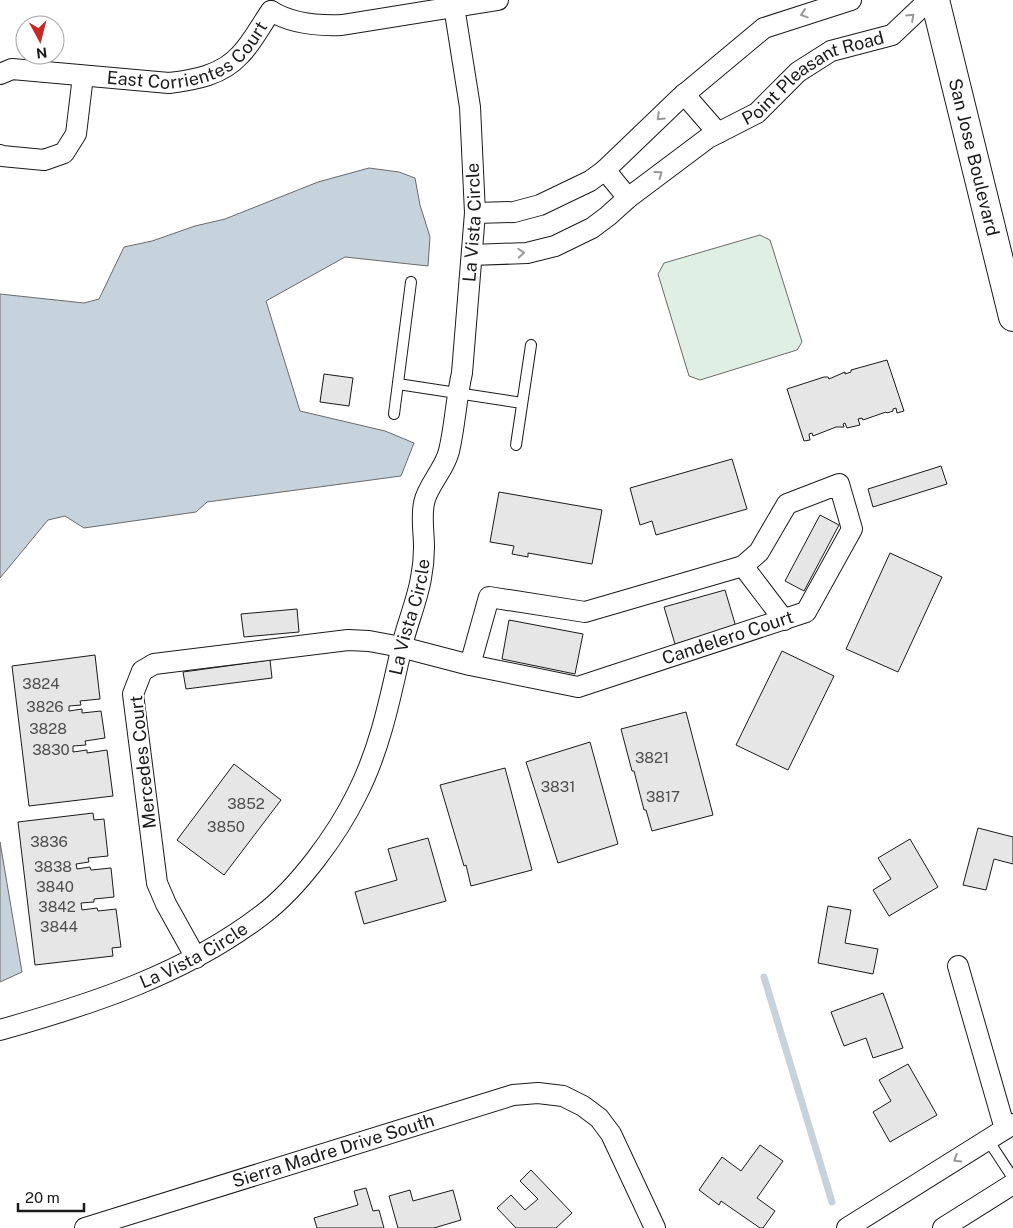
<svg xmlns="http://www.w3.org/2000/svg" width="1013" height="1228" viewBox="0 0 1013 1228" font-family="'Public Sans',sans-serif">
	<rect width="100%" height="100%" fill="#fff"/>
	<polygon fill="#e0efe3" stroke="#6a6a6a" points="760,235 770,240 802,342 797,350 700,380 689,376 658,274 664,263"/>
	<g fill="#c6d2dc" stroke="#6a6a6a">
		<polygon points="369,168 399,172 415,178 420,205 430,237 428,266 345,257 266,301 300,411 385,431 414,443 401,476 207,502 196,512 84,528 65,516 48,520 0,578 0,294 84,303 99,299 124,247 152,241 195,226 225,219 318,182"/>
		<polygon points="0,842 22,972 0,982"/>
	</g>
	<g fill="none" stroke-linecap="round" stroke-linejoin="round">
		<polyline stroke="#c6d2dc" stroke-width="7" points="764,977 832,1202"/>
	</g>
	<g fill="#e6e6e6" stroke="#1a1a1a">
		<polygon points="887,360 904,411 897,413 896,408 893,409 893,411 887,413 886,412 863,420 862,418 858,419 860,425 847,428 845,423 843,424 844,427 836,427 813,436 812,433 809,434 810,440 804,441 787,389 824,377 828,377 829,379 845,372 845,374 851,372 851,370"/>
		<polygon points="324,374 353,378 349,406 320,402"/>
		<polygon points="732,459 747,509 656,535 652,521 640,525 630,488"/>
		<polygon points="941,466 947,484 873,507 868,489"/>
		<polygon points="499,492 602,510 592,564 528,553 528,557 512,554 514,546 490,542"/>
		<polygon points="820,515 839,525 804,591 785,581"/>
		<polygon points="890,553 942,577 898,672 846,649"/>
		<polygon points="725,590 736,627 675,644 664,607"/>
		<polygon points="297,609 299,632 244,637 241,614"/>
		<polygon points="509,620 583,634 575,674 502,659"/>
		<polygon points="782,651 834,676 788,770 736,745"/>
		<polygon points="95,655 100,699 80,701 81,705 69,706 69,711 82,709 82,713 101,711 105,738 85,741 86,745 73,746 73,752 87,750 87,753 107,750 113,796 29,806 12,666"/>
		<polygon points="270,660 272,678 186,689 183,672"/>
		<polygon points="686,712 713,815 652,831 646,810 644,810 634,771 632,771 621,729"/>
		<polygon points="590,742 618,844 558,863 526,762"/>
		<polygon points="234,764 281,800 224,875 177,840"/>
		<polygon points="505,768 532,870 471,886 466,865 464,866 440,785"/>
		<polygon points="93,813 94,820 104,819 108,856 88,858 89,862 76,864 77,869 90,867 91,870 111,868 114,897 94,899 94,902 81,903 82,910 97,908 98,911 116,909 121,947 112,948 113,956 35,965 18,822"/>
		<polygon points="978,828 1013,837 1013,864 994,859 986,890 963,885"/>
		<polygon points="428,838 446,901 364,924 355,892 397,880 388,849"/>
		<polygon points="910,839 938,887 889,916 873,890 891,879 878,858"/>
		<polygon points="828,906 851,910 845,943 878,949 873,974 818,963"/>
		<polygon points="883,993 903,1048 873,1058 866,1038 844,1046 831,1012"/>
		<polygon points="908,1064 937,1115 890,1142 873,1112 891,1101 879,1080"/>
		<polygon points="760,1145 783,1161 757,1198 775,1211 763,1228 760,1228 721,1201 719,1205 699,1190 722,1157 741,1171"/>
		<polygon points="531,1170 572,1213 556,1228 516,1228 497,1208 511,1195 525,1210 538,1199 520,1181"/>
		<polygon points="366,1188 373,1211 379,1210 384,1228 317,1228 314,1218 358,1205 354,1191"/>
		<polygon points="410,1190 413,1201 453,1190 461,1220 434,1228 398,1228 389,1196"/>
	</g>
	<g fill="none" stroke-linecap="round" stroke-linejoin="round">
		<defs>
			<g id="lane">
				<polyline points="398,384 522,403"/>
				<polyline points="394,414 411,282"/>
				<polyline points="516,445 531,345"/>
				<polyline points="988,1140 1013,1178"/>
			</g>
			<g id="street">
				<path d="M271 11C292 24 318 26 342 25L498 0"/>
				<path id="s1" d="M0 74 12 69 169 83C195 80 222 75 240 55 252 43 261 25 271 11"/>
				<polyline points="684,94 718,133"/>
				<polyline points="0,155 2,156 44,160 64,153 76,134 83,76"/>
				<polyline points="605,170 628,198"/>
				<polyline points="475,213 514,212 540,205 590,181 605,170 680,98 764,28 851,0"/>
				<path id="s2" d="M472 255 527 253 555 246 592 228 608 216 628 198 708 138 757 113 798 72 831 51 892 35 929 0"/>
				<polyline points="743,566 784,620"/>
				<path id="s3" d="M196 958 166 904 157 883 133 694 142 671 154 664 348 640 369 641 401 647 470 665 578 687 806 612 852 529 839 484 787 504 759 552 743 566 585 612 489 597 470 665"/>
				<polyline points="958,966 1005,1129"/>
				<path id="s4" d="M0 1030C92 1004 185 974 262 915 298 888 337 835 357 794 380 749 390 699 401 650 406 626 417 602 421 578 423 568 424 557 424 547 424 532 421 518 424 503 427 486 445 469 449 451 455 426 456 399 462 373L475 213 470 107 453 0"/>
				<path id="s5" d="M85 1228 513 1095 538 1093 563 1096 583 1106 599 1118 611 1134 655 1228"/>
				<polyline points="847,1228 1013,1124"/>
				<polyline points="943,1228 1013,1184"/>
			</g>
			<g id="primary">
				<path id="s6" d="M935 0 1013 317"/>
			</g>
		</defs>
		<use href="#lane" stroke="#1a1a1a" stroke-width="12"/>
		<use href="#street" stroke="#1a1a1a" stroke-width="22"/>
		<use href="#primary" stroke="#1a1a1a" stroke-width="30"/>
		<use href="#lane" stroke="#fff" stroke-width="10"/>
		<use href="#street" stroke="#fff" stroke-width="20"/>
		<use href="#primary" stroke="#fff" stroke-width="28"/>
	</g>
	<defs><path id="oneway-chevron" d="M-2-3.5L2.5 0L-2 3.5" fill="none" stroke-width="1.6" stroke-linecap="round" stroke-linejoin="round" transform="scale(1.25)"/></defs>
	<g stroke="#989898">
		<use href="#oneway-chevron" transform="translate(804 14) rotate(162)"/>
		<use href="#oneway-chevron" transform="translate(911 17) rotate(-43)"/>
		<use href="#oneway-chevron" transform="translate(660 117) rotate(136)"/>
		<use href="#oneway-chevron" transform="translate(659 174) rotate(-36)"/>
		<use href="#oneway-chevron" transform="translate(521 253) rotate(-3)"/>
		<use href="#oneway-chevron" transform="translate(957 1159) rotate(148)"/>
	</g>
	<g text-anchor="middle" stroke-width="4" stroke-linejoin="round" paint-order="stroke">
		<g font-size="15" fill="#4d4d4d">
			<text x="41" y="689">3824</text>
			<text x="45" y="712">3826</text>
			<text x="48" y="734">3828</text>
			<text x="51" y="755">3830</text>
			<text x="652" y="763">3821</text>
			<text x="558" y="792">3831</text>
			<text x="663" y="802">3817</text>
			<text x="246" y="809">3852</text>
			<text x="226" y="832">3850</text>
			<text x="49" y="847">3836</text>
			<text x="53" y="872">3838</text>
			<text x="55" y="892">3840</text>
			<text x="57" y="912">3842</text>
			<text x="59" y="932">3844</text>
		</g>
		<g font-size="18" fill="#1a1a1a" stroke="#fff">
			<text dy="6" stroke="none"><textPath href="#s1" startOffset="198">East Corrientes Court</textPath></text>
			<text dy="6" stroke="none"><textPath href="#s2" startOffset="395">Point Pleasant Road</textPath></text>
			<text dy="6" stroke="none"><textPath href="#s6" startOffset="162">San Jose Boulevard</textPath></text>
			<text dy="6" stroke="none"><textPath href="#s4" startOffset="1032">La Vista Circle</textPath></text>
			<text dy="6" stroke="none"><textPath href="#s4" startOffset="628">La Vista Circle</textPath></text>
			<text dy="6" stroke="none"><textPath href="#s3" startOffset="902">Candelero Court</textPath></text>
			<text transform="translate(143 762) rotate(-96)" y="6">Mercedes Court</text>
			<text dy="6" stroke="none"><textPath href="#s4" startOffset="208">La Vista Circle</textPath></text>
			<text dy="6" stroke="none"><textPath href="#s5" startOffset="260">Sierra Madre Drive South</textPath></text>
		</g>
	</g>
	<g transform="translate(40 40) rotate(173)"><circle r="24" fill="#ffffff" stroke="#a3a3a3"/>
	<path d="M0-4L9 19L0 12L-9 19Z" fill="#c62828"/>
	<text y="-8" font-size="14" font-weight="bold" text-anchor="middle" fill="#1a1a1a">N</text>
	</g>
	<path d="M18 1203v8h66v-8" fill="none" stroke="#1a1a1a" stroke-width="2.5"/>
	<text x="25" y="1203" font-size="15" fill="#1a1a1a" stroke="#ffffff" stroke-width="4" paint-order="stroke">20 m</text>
</svg>
